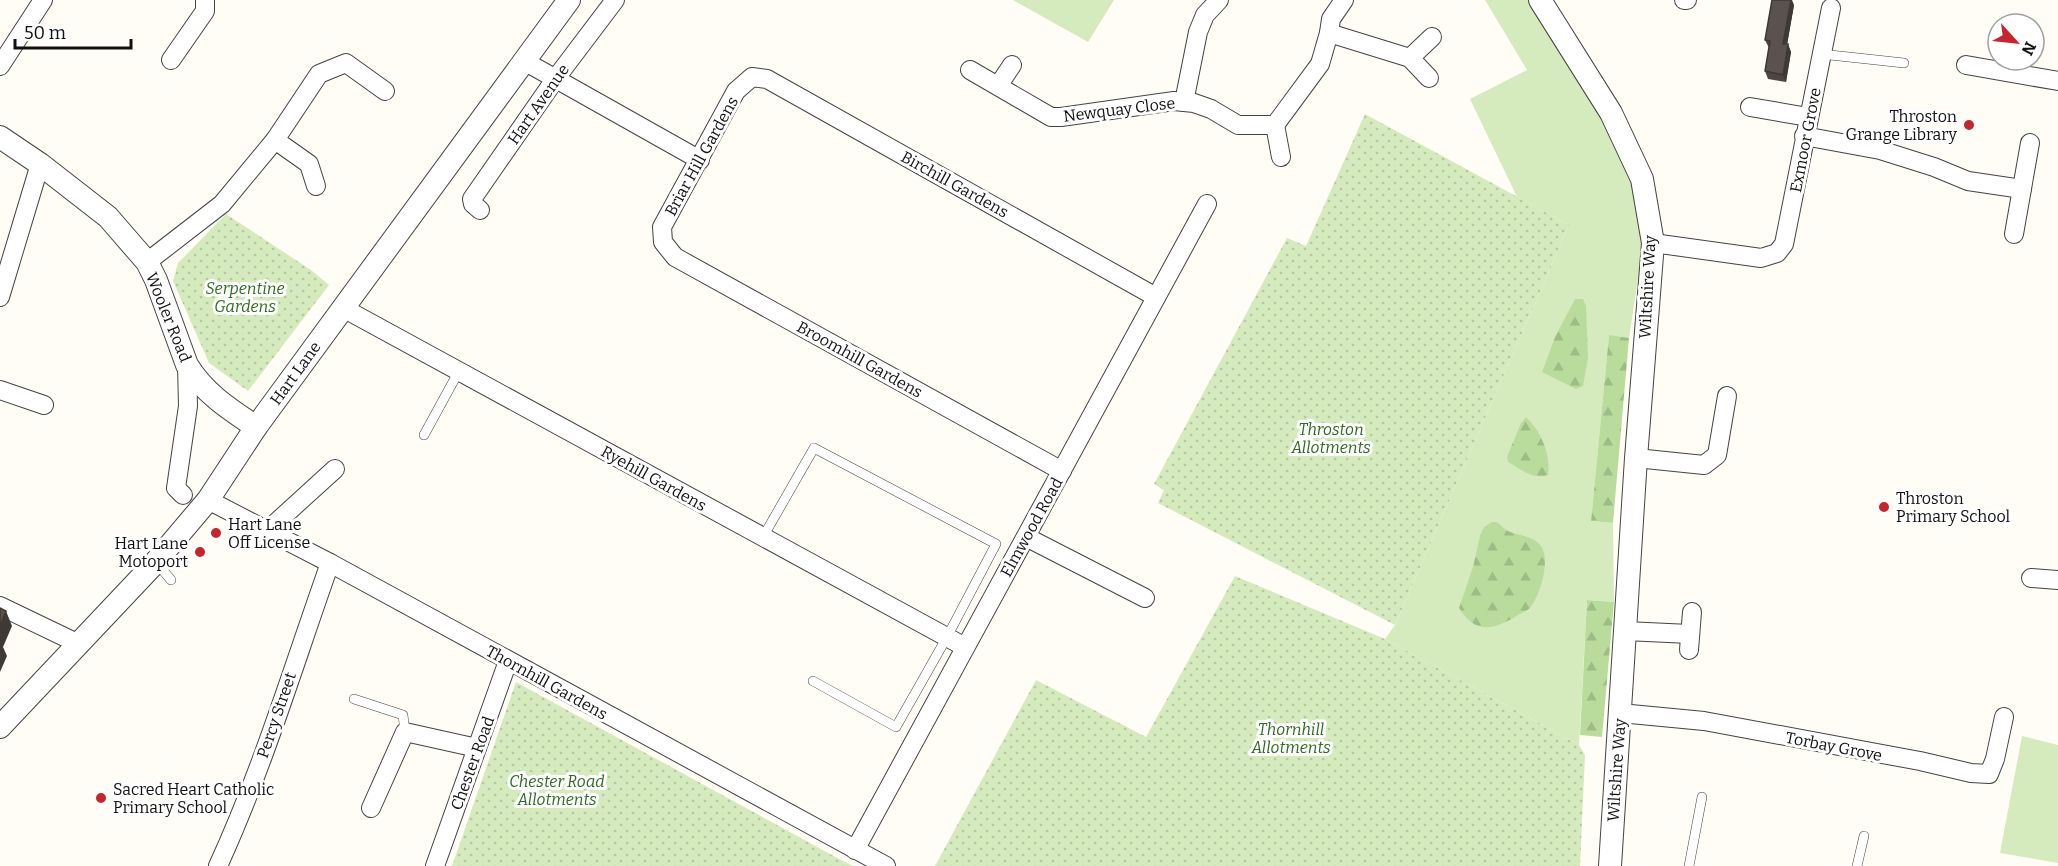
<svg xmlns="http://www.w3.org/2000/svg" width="2058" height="866" viewBox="0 0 2058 866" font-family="Bitter,serif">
	<defs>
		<pattern id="forest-firs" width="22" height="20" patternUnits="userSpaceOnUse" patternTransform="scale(1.5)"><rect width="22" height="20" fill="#b9dc9c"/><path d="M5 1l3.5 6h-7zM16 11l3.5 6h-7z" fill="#9ebc85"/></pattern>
		<pattern id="park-dots" width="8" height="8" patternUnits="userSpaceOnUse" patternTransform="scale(1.5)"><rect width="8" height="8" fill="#d5ebbd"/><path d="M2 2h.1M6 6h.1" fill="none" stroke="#b6c8a1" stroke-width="1.8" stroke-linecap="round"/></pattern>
	</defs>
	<rect width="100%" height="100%" fill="#fffdf5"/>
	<g fill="#d5ebbd">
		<polygon points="1013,0 1114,0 1088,42"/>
		<polygon points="1485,0 1531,0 1614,135 1635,191 1642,252 1629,338 1609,336 1591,521 1613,523 1614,602 1587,600 1579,745 1385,639 1395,625 1569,225 1517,197 1470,99 1527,70"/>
		<polygon points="2022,736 2058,745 2058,863 2000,853"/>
	</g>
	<g fill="url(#forest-firs)">
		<polygon points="1575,299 1583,299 1586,306 1588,358 1583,386 1576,389 1542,372 1555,337"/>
		<polygon points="1609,335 1629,338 1613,523 1591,521"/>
		<path d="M1526 417C1541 431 1551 455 1548 475 1534 480 1520 469 1508 462L1507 457 1521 423Z"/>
		<path d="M1492 522H1497C1500 524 1504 529 1508 531 1518 536 1533 535 1541 546 1551 559 1540 596 1530 608 1527 611 1521 613 1518 615 1495 630 1475 635 1459 608L1473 567 1480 536 1484 527Z"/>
		<polygon points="1587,600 1614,602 1602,737 1580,735"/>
	</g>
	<g fill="url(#park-dots)">
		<polygon points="1365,114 1569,225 1395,625 1158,503 1164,490 1154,484 1287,238 1306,246"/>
		<polygon points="226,214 311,270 329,285 248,391 209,363 173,281 178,263"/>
		<polygon points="1235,576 1385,639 1579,745 1585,755 1580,866 935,866 1036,680 1146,737"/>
		<polygon points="516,682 830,854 853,866 452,866"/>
	</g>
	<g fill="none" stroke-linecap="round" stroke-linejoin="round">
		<defs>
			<g id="service">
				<polyline points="1821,54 1904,63"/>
				<polyline points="424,435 459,371"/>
				<polyline points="763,537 814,448 996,544 947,637 896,727 813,681"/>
				<polyline points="156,562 171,580"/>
				<polyline points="354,699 403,715 405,732"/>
				<polyline points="1689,866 1702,797"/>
				<polyline points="1857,866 1864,836"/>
			</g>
			<g id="minor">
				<polyline points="1684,0 1687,0"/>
				<polyline points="1329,33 1410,58 1429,78"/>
				<polyline points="1410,58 1432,37"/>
				<polyline points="171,60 205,11 205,0"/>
				<polyline points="524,61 700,160"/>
				<polyline points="1966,65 2058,81"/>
				<polyline points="0,66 43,0"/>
				<polyline points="970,70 1051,117 1061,117 1174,101 1194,103 1211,109 1238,125 1275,125 1320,64 1329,33 1331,19 1344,0"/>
				<polyline points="998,86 1012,65"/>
				<polyline points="1184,102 1198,32 1205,15 1219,0"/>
				<polyline points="1750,107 1808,117"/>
				<polyline points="1275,125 1281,157"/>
				<polyline points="1804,136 1880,150 1934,167 1968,181 2022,189"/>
				<polyline points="275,140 309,164 316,186"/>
				<polyline points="480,210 473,204 472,199 556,78 615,0"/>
				<polyline points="2014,234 2030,143"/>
				<polyline points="1653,243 1761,258 1777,253 1784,244 1831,8"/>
				<polyline points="147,262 222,204 275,140 319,74 346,63 385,91"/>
				<polyline points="0,297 40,164"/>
				<polyline points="343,308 965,647"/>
				<polyline points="0,390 44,405"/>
				<polyline points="1636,458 1704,465 1717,455 1727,396"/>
				<polyline points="1062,471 675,257 663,242 662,227 736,91 752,77 767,79 1156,297"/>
				<polyline points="183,495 176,488 188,406 187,365"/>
				<polyline points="208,500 330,563 886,866"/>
				<polyline points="268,530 335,469"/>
				<polyline points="1026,537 1145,598"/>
				<polyline points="2031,578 2058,580"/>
				<polyline points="0,606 77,643"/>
				<polyline points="1625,631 1690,634"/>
				<polyline points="1689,650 1692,612"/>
				<polyline points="1620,713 1704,721 1920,761 1971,773 1989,774 1995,759 2004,717"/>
				<polyline points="371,808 405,732 477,748"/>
				<polyline points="855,850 1207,204"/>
				<path d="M218 866C263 768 294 664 330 563"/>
				<polyline points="435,866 508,661"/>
			</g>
			<g id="tertiary">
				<polyline points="1540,0 1611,113 1642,179 1653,243 1636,458 1610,866"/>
				<path d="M0 137 40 164 108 217 147 262 156 280 187 365C204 393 229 409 256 427"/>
				<polyline points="0,727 153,565 208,500 256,427 569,0"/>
			</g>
		</defs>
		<use href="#service" stroke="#444" stroke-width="10"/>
		<use href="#minor" stroke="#444" stroke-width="20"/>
		<use href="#tertiary" stroke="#444" stroke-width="24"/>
		<use href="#service" stroke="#fff" stroke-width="9"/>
		<use href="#minor" stroke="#fff" stroke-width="18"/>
		<use href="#tertiary" stroke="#fff" stroke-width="22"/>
	</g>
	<polygon fill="#4d4742" points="1794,5 1787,44 1791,52 1786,82 1768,79 1765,71 1769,48 1765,40"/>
	<g fill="#3f3936">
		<polygon points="1791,0 1792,0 1794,5 1786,51 1783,44"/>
		<polygon points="1788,44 1791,52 1786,82 1783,75"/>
		<polygon points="6,611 12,626 3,647 7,656 0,672 0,626"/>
	</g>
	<g fill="#5a524d" stroke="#3f3936" stroke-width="1.5">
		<polygon points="1772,0 1791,0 1783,44 1788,44 1783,75 1765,71 1770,41 1765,40"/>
		<polygon points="0,608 6,611 0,626"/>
	</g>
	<g fill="#c4262e" stroke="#fff" stroke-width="2">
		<circle cx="1969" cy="125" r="6"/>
		<circle cx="1884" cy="507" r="6"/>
		<circle cx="216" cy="533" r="6"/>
		<circle cx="200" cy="552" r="6"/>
		<circle cx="101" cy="798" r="6"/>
	</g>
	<g text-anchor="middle" stroke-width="6" stroke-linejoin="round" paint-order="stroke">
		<g font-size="16" fill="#111" stroke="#fff">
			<text transform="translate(538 104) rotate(-55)" y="6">Hart Avenue</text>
			<text transform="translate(1119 109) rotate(-7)" y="6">Newquay Close</text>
			<text transform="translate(1805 140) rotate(-79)" y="6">Exmoor Grove</text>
			<text transform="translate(701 156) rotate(-61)" y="6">Briar Hill Gardens</text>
			<text transform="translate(955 184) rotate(29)" y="6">Birchill Gardens</text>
			<text transform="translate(1647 287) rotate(-87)" y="6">Wiltshire Way</text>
			<text transform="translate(169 317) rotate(68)" y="6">Wooler Road</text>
			<text transform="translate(860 359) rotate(29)" y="6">Broomhill Gardens</text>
			<text transform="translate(295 373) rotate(-54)" y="6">Hart Lane</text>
			<text transform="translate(654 478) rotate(29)" y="6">Ryehill Gardens</text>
			<text transform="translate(1031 527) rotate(-61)" y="6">Elmwood Road</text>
			<text transform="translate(547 682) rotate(29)" y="6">Thornhill Gardens</text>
			<text transform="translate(276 715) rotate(-71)" y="6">Percy Street</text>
			<text transform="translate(1834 746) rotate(11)" y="6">Torbay Grove</text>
			<text transform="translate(472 763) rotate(-70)" y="6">Chester Road</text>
			<text transform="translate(1616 770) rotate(-86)" y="6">Wiltshire Way</text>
		</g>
		<g font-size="16" fill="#111" stroke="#fff" text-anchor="start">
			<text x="1957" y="122" text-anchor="end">Throston<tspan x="1957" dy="18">Grange Library</tspan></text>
			<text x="1896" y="504">Throston<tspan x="1896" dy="18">Primary School</tspan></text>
			<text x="228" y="530">Hart Lane<tspan x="228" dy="18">Off License</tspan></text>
			<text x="188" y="549" text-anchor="end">Hart Lane<tspan x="188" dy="18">Motoport</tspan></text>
			<text x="113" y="795">Sacred Heart Catholic<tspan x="113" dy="18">Primary School</tspan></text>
		</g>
		<g font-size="16" font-style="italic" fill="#2f6b1f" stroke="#fff">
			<text x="245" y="294">Serpentine<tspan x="245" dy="18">Gardens</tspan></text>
			<text x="1331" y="435">Throston<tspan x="1331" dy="18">Allotments</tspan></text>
			<text x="1291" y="735">Thornhill<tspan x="1291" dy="18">Allotments</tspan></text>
			<text x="557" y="787">Chester Road<tspan x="557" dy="18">Allotments</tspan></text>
		</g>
	</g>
	<g transform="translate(2016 42) rotate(117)"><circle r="28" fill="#ffffff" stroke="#a0a0a0" stroke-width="1.5"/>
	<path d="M0-4.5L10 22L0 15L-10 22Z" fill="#c4262e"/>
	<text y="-9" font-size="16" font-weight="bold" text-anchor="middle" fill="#111111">N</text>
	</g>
	<path d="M15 39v9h116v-9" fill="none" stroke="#111111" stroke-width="3"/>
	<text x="24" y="39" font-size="18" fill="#111111" stroke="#ffffff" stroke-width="4.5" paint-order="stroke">50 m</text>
</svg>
